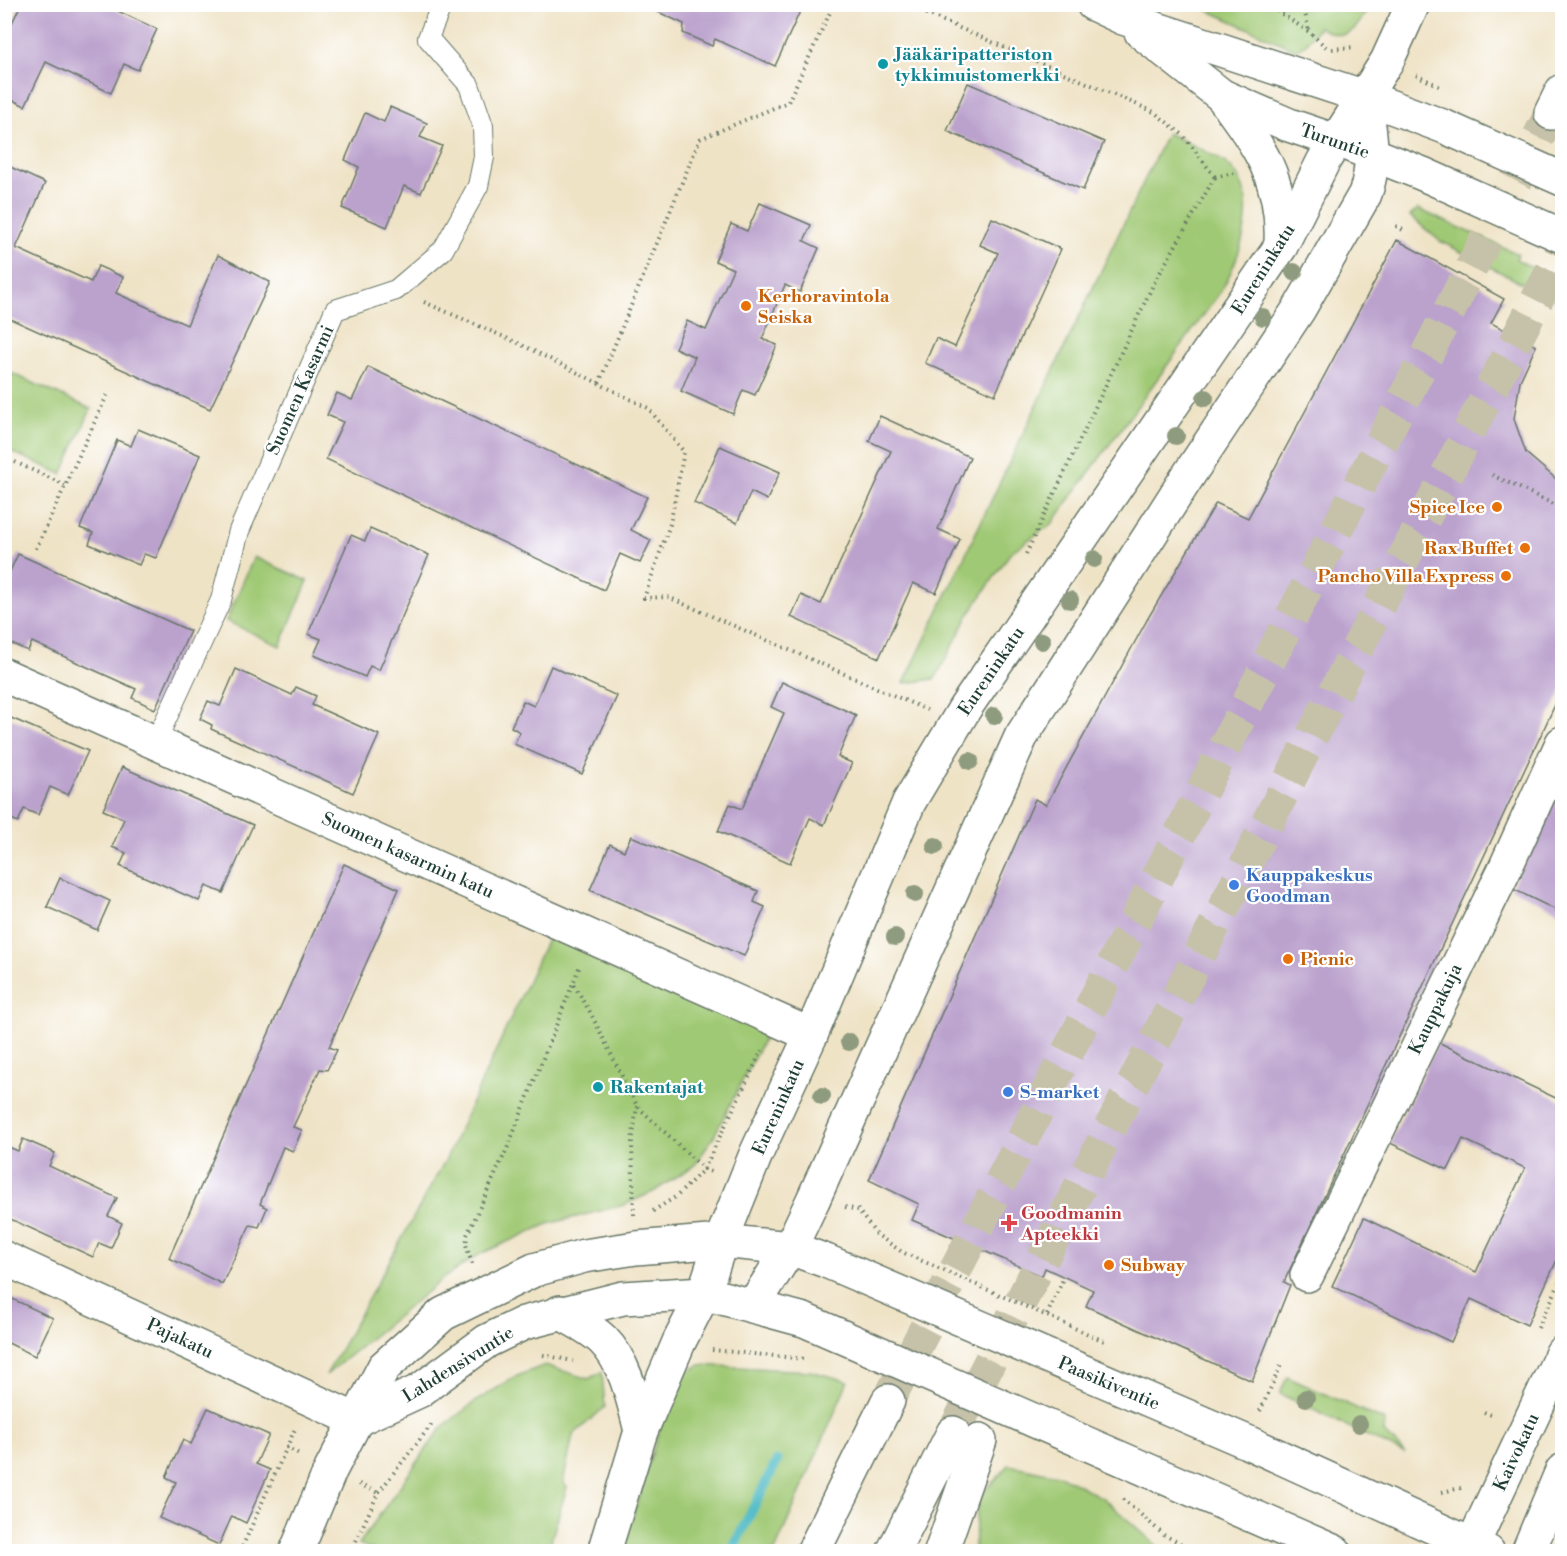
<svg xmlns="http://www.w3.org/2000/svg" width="1567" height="1556" viewBox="0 0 1567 1556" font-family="'Libre Bodoni',serif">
	<rect width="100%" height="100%" fill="#fff"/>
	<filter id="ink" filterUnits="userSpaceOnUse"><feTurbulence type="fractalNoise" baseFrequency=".0167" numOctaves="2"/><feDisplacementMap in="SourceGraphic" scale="12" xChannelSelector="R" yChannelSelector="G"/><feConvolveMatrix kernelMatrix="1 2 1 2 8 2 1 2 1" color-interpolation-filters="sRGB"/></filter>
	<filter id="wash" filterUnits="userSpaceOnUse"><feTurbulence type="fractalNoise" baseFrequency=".008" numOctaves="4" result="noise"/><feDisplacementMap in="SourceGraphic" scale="24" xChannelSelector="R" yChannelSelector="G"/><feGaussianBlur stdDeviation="1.35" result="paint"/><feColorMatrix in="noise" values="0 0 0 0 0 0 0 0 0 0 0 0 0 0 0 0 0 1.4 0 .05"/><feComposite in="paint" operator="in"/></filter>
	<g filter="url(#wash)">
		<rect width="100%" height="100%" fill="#efe3c6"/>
		<g fill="#a0c975" stroke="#608354" stroke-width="1.5">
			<path d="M1196 5 1369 4V5C1358 30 1347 44 1319 27L1305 45 1296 50Z"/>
			<path d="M1167 133C1184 142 1215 153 1229 166 1263 197 1240 258 1221 291L1052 524 1011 552 970 613 935 679 904 683Z"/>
			<polygon points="1418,209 1518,254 1516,259 1562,283 1562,304 1440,241 1410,216"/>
			<polygon points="11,373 91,409 62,474 5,449 5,388"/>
			<polygon points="254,557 308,581 280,646 226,621"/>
			<polygon points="550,933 771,1025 714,1136 695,1165 653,1192 624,1205 548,1224 480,1254 445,1277 326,1375 446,1159"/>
			<polygon points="545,1365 588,1379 602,1372 605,1407 573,1435 563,1483 567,1487 548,1551 378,1552 359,1544 442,1427 476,1401 515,1377"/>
			<polygon points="700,1365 810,1371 848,1381 775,1551 622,1552 673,1385 686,1372"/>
			<polygon points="1287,1377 1385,1421 1384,1432 1405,1454 1280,1394"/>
			<polygon points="1009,1465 1062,1476 1103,1498 1163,1551 974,1551 978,1498"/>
		</g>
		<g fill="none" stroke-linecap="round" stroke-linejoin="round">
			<polyline stroke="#4bb9c4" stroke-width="10" points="731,1552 777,1461"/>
		</g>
		<g id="blocks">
			<g fill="#bba2cd">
				<polygon points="21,4 113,4 111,8 157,29 138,70 124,64 111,93 46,62 25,106 4,96 4,40"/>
				<polygon points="641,4 790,4 801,9 775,66 715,39 712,46 683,33 684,24"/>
				<polygon points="968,83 1104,142 1083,190 947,131"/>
				<polygon points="390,107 427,123 420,137 442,146 421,193 404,186 387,227 342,208 359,167 345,160 365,113 384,122"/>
				<polygon points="4,164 45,183 16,248 91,282 98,266 123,277 116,293 187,325 218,255 270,282 210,409 4,316"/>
				<polygon points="760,203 811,225 804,241 819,248 800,292 785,285 762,339 777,345 755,395 743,390 733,414 681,391 695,357 675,348 687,321 706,330 733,269 715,261 731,224 747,231"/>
				<polygon points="992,218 1061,249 995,395 925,363 936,338 955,347 998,253 980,245"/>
				<polygon points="1397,240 1504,299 1491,323 1536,346 1520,381 1514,419 1526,453 1562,484 1562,690 1284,1282 1290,1285 1252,1381 1086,1306 1093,1290 1045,1268 1042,1276 912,1220 919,1204 869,1180 1035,799 1046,805 1148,618 1216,503 1248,518"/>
				<polygon points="368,367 647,497 631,530 651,540 640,563 620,554 604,590 326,459 343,422 327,415 337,393 352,400"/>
				<polygon points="880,416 970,457 938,529 960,539 936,593 913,583 879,658 791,617 801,595 821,604 891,451 869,441"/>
				<polygon points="138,429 200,455 156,558 144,554 139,565 89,544 93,533 80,528 117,440 131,446"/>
				<polygon points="720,446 780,472 767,500 751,492 737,523 694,503"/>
				<polygon points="370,529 429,555 379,670 370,666 365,677 314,655 321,639 308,634 351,535 365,541"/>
				<polygon points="18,554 190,631 155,709 132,698 136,689 32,642 28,651 5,641 9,633 4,631 4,584"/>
				<polygon points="551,666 617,696 582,774 514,744 520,732 511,727 523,701 534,706"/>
				<polygon points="236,669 292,695 296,687 316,696 312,705 379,735 353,793 211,729 212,725 200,719 208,701 220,706"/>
				<polygon points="782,682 856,715 838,757 852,763 824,825 810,818 790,863 718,831 730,804 742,809 784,713 771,707"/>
				<polygon points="4,715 88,751 68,795 50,787 38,815 24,809 18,822 4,816"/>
				<polygon points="122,767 253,825 223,893 206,886 199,901 120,866 126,853 112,847 124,819 103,810"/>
				<polygon points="1559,787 1562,789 1562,913 1511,888"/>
				<polygon points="631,836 758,891 754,902 765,907 744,956 590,890 610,844 624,851"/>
				<polygon points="344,864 399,889 329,1047 337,1050 327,1070 320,1069 293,1127 302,1130 293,1151 283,1147 260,1204 267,1208 259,1227 250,1225 222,1284 169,1258"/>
				<polygon points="60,878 110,901 97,930 47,907"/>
				<polygon points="1438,1042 1562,1101 1562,1249 1527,1325 1471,1299 1451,1342 1332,1286 1364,1218 1476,1272 1525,1168 1463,1139 1448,1170 1390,1143"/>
				<polygon points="23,1139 55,1153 49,1166 117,1198 108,1216 122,1223 111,1248 99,1243 93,1257 4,1216 4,1145 18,1151"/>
				<polygon points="4,1295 53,1318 35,1356 4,1341"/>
				<polygon points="208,1408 269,1435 256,1464 270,1470 246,1523 232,1516 219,1545 159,1518 176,1482 166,1477 183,1440 191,1444"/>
			</g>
		</g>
	</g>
	<g filter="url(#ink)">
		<use href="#blocks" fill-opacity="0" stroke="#687767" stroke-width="1.5"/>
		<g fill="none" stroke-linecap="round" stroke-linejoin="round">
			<g stroke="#c5c2a9" stroke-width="33" stroke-dasharray="33 16" stroke-linecap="butt">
				<polyline points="888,1401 1551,113"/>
				<polyline points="953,1433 1562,251"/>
			</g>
			<defs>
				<polyline id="lane" points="156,741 221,600 239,531 335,310 396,290 443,250 478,186 484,157 483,126 469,85 428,38 442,4"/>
				<g id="street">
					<polyline points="4,675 811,1035"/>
					<polyline points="4,1258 356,1420"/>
					<polyline points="1307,1275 1504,871 1562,743"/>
				</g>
				<g id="secondary">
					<polyline points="1093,4 1123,18 1365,97"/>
					<polyline points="1141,32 1222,96 1289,125 1336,141"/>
					<polyline points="356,1420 419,1391 487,1341 524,1323 623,1298 704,1293"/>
					<polyline points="296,1552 330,1471 384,1367 443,1314 534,1270 584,1256 636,1248 721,1241"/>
				</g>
				<g id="primary">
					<path d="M1222 96C1258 145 1284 179 1281 243"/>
					<polyline points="1365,97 1445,127 1562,179"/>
					<polyline points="1352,146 1423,174 1562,236"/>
					<polyline points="721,1241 790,1248 826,1261 1247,1442 1488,1552"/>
					<path d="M753 1306 790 1248 813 1200 1021 737 1186 479 1299 309 1365 194C1377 162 1369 129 1365 97"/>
					<polyline points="1335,1552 804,1320 704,1293 721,1241 756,1154 811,1035 909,802 965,708 1281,246 1324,160 1387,61 1413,4"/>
					<polyline points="1469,1552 1562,1353"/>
					<polyline points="1528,1552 1562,1471"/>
				</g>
				<g id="highway">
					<polyline points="1551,113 1562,91"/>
					<path d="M560 1312C574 1321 591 1328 603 1340 626 1363 633 1400 641 1431"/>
					<polyline points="604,1552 641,1431 679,1342 704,1293"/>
					<polyline points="813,1552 888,1401"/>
					<polyline points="893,1552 953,1433"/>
					<polyline points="941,1552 980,1440"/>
				</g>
			</defs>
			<use href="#lane" stroke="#687767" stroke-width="22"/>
			<use href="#street" stroke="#687767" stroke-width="36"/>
			<use href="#secondary" stroke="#687767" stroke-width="36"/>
			<use href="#primary" stroke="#687767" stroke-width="36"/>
			<use href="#highway" stroke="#687767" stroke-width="36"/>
			<g stroke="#687767" stroke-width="4" stroke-dasharray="1.5 4.5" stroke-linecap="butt">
				<polyline points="904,4 1154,112 1183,135 1215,177"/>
				<polyline points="1267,4 1309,32 1326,47"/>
				<polyline points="1303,4 1309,31"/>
				<polyline points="1332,49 1355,47"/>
				<polyline points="1416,75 1439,86"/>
				<polyline points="1215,177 1234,173"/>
				<polyline points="1396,226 1403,230"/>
				<polyline points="424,302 518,343 648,408 684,452 670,524 644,598 668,597 927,710"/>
				<polyline points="4,360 9,349"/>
				<polyline points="599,383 700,139 788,102 834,4"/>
				<polyline points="4,457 65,485"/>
				<polyline points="1492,475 1562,508"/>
				<polyline points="36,549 108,393"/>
				<polyline points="1026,554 1153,285 1215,177"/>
				<polyline points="574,985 590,1012 637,1106 704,1169 714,1173"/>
				<polyline points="845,1207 858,1210 876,1234 902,1252 1104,1341"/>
				<polyline points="653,1211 677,1196 704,1169 762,1050"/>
				<polyline points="634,1215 632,1142 637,1106"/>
				<polyline points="472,1264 466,1245 467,1235 507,1149 579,968"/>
				<polyline points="1047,1315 1064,1277"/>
				<polyline points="1538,1328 1562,1278"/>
				<polyline points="712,1350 806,1359"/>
				<polyline points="543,1355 573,1361"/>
				<polyline points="1260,1411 1282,1363"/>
				<polyline points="1484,1412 1494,1416"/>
				<polyline points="286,1447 301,1455"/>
				<polyline points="359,1484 378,1493"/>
				<polyline points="1442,1492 1461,1488"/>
				<polyline points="1123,1499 1164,1535 1197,1552"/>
				<polyline points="240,1552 295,1429"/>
				<polyline points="351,1552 378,1493 432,1424"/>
			</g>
			<use href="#lane" stroke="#fff" stroke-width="20"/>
			<use href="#street" stroke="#fff" stroke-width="33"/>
			<use href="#secondary" stroke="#fff" stroke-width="33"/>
			<use href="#primary" stroke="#fff" stroke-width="33"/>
			<use href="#highway" stroke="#fff" stroke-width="33"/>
		</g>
		<g fill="#8e9b7e">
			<circle cx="1294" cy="272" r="9"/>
			<circle cx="1263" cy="317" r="9"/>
			<circle cx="1205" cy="398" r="9"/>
			<circle cx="1176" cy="436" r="9"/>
			<circle cx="1094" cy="559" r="9"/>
			<circle cx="1070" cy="600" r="9"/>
			<circle cx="1042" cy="641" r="9"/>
			<circle cx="994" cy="716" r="9"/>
			<circle cx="970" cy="761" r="9"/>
			<circle cx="935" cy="846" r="9"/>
			<circle cx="915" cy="894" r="9"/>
			<circle cx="895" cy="937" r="9"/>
			<circle cx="849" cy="1042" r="9"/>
			<circle cx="822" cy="1096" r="9"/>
			<circle cx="1306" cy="1398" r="9"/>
			<circle cx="1359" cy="1424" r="9"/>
		</g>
	</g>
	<g fill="#0f9aa8" stroke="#fff" stroke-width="2">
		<circle cx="883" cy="64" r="6"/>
		<circle cx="598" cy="1087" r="6"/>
	</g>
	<g fill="#e8710a" stroke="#fff" stroke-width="2">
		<circle cx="746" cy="306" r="6"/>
		<circle cx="1497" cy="507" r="6"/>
		<circle cx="1525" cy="548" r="6"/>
		<circle cx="1506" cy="576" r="6"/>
		<circle cx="1288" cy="959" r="6"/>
		<circle cx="1109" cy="1265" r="6"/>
	</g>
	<g fill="#3f7fe0" stroke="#fff" stroke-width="2">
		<circle cx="1234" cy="885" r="6"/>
		<circle cx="1008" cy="1092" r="6"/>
	</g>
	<path fill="#e0444e" stroke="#fff" stroke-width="2" d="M1006 1214h6v6h6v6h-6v6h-6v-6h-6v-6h6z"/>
	<g text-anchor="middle" stroke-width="4.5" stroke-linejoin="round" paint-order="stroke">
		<g font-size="18" font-weight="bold" fill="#0d838f" stroke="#fff" text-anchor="start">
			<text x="895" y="60">Jääkäripatteriston<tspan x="895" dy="21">tykkimuistomerkki</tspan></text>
			<text x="610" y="1093">Rakentajat</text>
		</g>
		<g font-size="18" fill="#1f3d34" stroke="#fff">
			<text transform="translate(1335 141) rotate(19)" y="6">Turuntie</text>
			<text transform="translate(1263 269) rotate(-58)" y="6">Eureninkatu</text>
			<text transform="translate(300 390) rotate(-66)" y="6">Suomen Kasarmi</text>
			<text transform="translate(991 671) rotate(-56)" y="6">Eureninkatu</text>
			<text transform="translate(408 855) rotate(24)" y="6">Suomen kasarmin katu</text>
			<text transform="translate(1435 1009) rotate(-64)" y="6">Kauppakuja</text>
			<text transform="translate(778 1107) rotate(-66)" y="6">Eureninkatu</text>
			<text transform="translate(180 1338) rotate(25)" y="6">Pajakatu</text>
			<text transform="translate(458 1364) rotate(-32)" y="6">Lahdensivuntie</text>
			<text transform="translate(1109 1383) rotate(23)" y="6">Paasikiventie</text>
			<text transform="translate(1516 1452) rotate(-65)" y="6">Kaivokatu</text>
		</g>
		<g font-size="18" font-weight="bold" fill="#c56008" stroke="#fff" text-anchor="start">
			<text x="758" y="302">Kerhoravintola<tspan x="758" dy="21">Seiska</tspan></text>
			<text x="1485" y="513" text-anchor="end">Spice Ice</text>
			<text x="1513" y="554" text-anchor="end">Rax Buffet</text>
			<text x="1494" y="582" text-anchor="end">Pancho Villa Express</text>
			<text x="1300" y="965">Picnic</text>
			<text x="1121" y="1271">Subway</text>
		</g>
		<g font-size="18" font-weight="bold" fill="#366cbe" stroke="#fff" text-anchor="start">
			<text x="1246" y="881">Kauppakeskus<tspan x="1246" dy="21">Goodman</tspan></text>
			<text x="1020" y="1098">S-market</text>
		</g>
		<g font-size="18" font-weight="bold" fill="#be3a42" stroke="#fff" text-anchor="start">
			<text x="1021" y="1219">Goodmanin<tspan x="1021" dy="21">Apteekki</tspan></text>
		</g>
	</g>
	<rect width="1567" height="1556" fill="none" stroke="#fff" stroke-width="24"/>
</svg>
